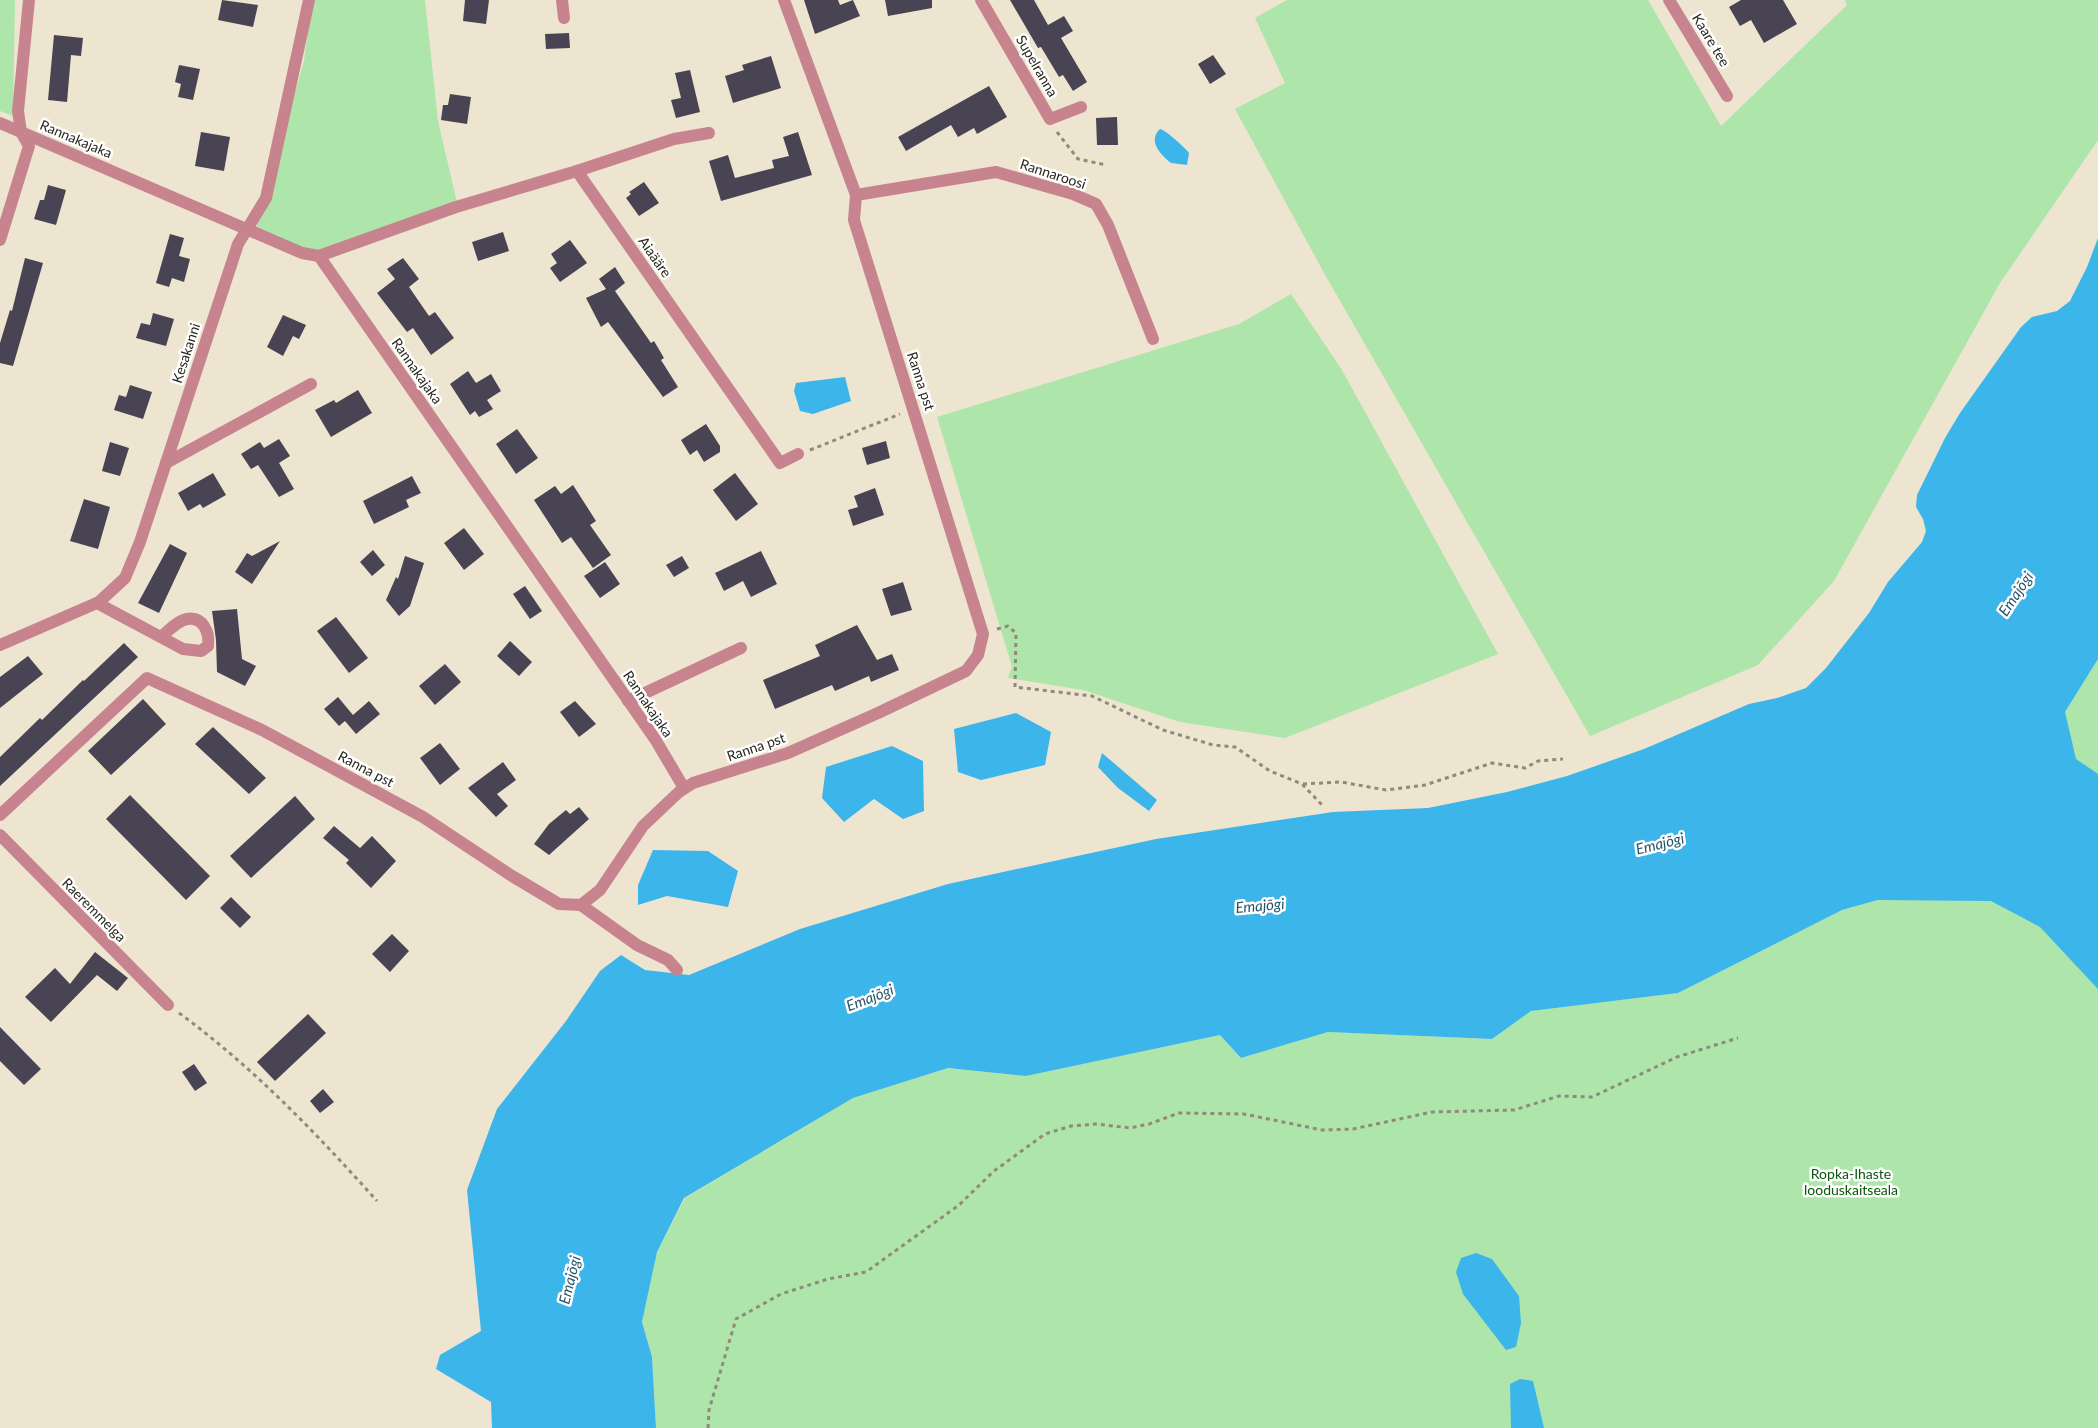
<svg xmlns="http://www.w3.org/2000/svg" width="2098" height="1428" viewBox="0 0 2098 1428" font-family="Lato,sans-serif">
	<rect width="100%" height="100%" fill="#eee5d1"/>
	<g fill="#aee5aa">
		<polygon points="0,0 15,0 13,116 0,111"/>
		<polygon points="312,0 425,0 438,121 458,207 316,256 255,233 304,61"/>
		<polygon points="1287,0 1648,0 1721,126 1847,5 1845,0 2098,0 2098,140 2000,283 1834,581 1758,665 1590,736 1324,273 1235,109 1285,83 1255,18"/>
		<polygon points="1291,294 1342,370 1498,654 1285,738 1180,722 1083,690 1008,678 1012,667 937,417 1239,324"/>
		<polygon points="2098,659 2098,1428 656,1428 652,1357 642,1322 657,1252 685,1198 853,1098 948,1068 1026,1076 1220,1035 1241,1058 1328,1032 1492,1039 1531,1011 1678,993 1842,910 1878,900 1962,900 2065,712"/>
	</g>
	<g fill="#3bb5ea">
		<path d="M1160 129C1167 131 1184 147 1189 153L1187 165 1171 163C1161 155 1147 141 1160 129Z"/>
		<polygon points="2098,238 2098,659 2065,712 2076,759 2098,774 2098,989 2040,927 1991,901 1878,900 1842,910 1678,993 1531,1011 1492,1039 1328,1032 1241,1058 1220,1035 1026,1076 948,1068 853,1098 684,1198 657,1252 642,1322 652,1357 656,1428 492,1428 491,1402 436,1369 440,1355 481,1331 467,1190 497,1109 566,1021 600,971 621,955 645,970 689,975 800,929 948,884 1156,839 1333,812 1428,808 1507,792 1567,776 1644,749 1749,704 1777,698 1806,688 1826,668 1869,613 1888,582 1922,542 1926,531 1923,519 1916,507 1917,495 1945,438 1960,413 2021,327 2032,317 2057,311 2070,301 2087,267"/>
		<polygon points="845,377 851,401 813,414 800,411 794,391 796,383"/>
		<polygon points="1016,713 1051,732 1045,765 981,780 958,772 954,729"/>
		<polygon points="892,746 923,761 924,811 903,819 874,799 844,822 822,798 826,767"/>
		<polygon points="1102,753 1157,800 1149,811 1118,788 1098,767"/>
		<polygon points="653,850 708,851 738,871 728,907 667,896 638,905 638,885"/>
		<polygon points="1476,1253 1492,1259 1519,1296 1521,1323 1516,1347 1506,1350 1463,1294 1456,1272 1461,1258"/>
		<polygon points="1520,1379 1533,1381 1544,1428 1511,1428 1510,1384"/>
	</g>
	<g fill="#494454">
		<polygon points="222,0 258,5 253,27 218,20"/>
		<polygon points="465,0 489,0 486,24 463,21"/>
		<polygon points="804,0 838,0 840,5 853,0 860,16 815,34"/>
		<polygon points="885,0 932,0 932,8 888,16"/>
		<polygon points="1010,0 1034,0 1048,25 1064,16 1073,31 1061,38 1087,82 1073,91 1063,75 1059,77 1041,47 1038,48"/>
		<polygon points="1741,0 1783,0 1797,24 1764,43 1751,20 1740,26 1729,7"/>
		<polygon points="569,33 570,48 546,49 545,34"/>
		<polygon points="54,35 83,38 81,56 71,55 67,102 48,100"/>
		<polygon points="1213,55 1226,74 1210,84 1198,64"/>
		<polygon points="771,56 781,88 733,103 725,76 744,70 742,65"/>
		<polygon points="179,65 200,69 193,100 178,97 181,84 175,82"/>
		<polygon points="690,70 700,112 676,118 671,100 681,98 675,73"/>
		<polygon points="989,86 1007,117 977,134 974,128 958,137 951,125 906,151 898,137"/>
		<polygon points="450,94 471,97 467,124 441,120 443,105 448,105"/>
		<polygon points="1117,117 1118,145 1097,145 1096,118"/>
		<polygon points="201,132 230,137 224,171 195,166"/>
		<polygon points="798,132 812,175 721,201 709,161 728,155 735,178 774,168 772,160 789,156 783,137"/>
		<polygon points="644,182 659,203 639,216 626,198 631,194 629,192"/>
		<polygon points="48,185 66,190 56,225 34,219 40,200 44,200"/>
		<polygon points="503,232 509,251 478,261 472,242"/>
		<polygon points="170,234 184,238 179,256 190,259 184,282 172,278 169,287 156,283"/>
		<polygon points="570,240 587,263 560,282 550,268 557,263 551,254"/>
		<polygon points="25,258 43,263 13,366 0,363 0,343 10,310 12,311"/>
		<polygon points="403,258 419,279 409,287 429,316 435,312 454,338 431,355 413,328 407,332 377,293 395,279 387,269"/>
		<polygon points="615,267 625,283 615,291 651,343 654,341 664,358 661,360 678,387 663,397 608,322 601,327 586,298 606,289 599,279"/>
		<polygon points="153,313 174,319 166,346 136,338 141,323 150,325"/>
		<polygon points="283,315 306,325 299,339 293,336 283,356 267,347"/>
		<polygon points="468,371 476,383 491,374 501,391 487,400 493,409 479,417 475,411 470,415 450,384"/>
		<polygon points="130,385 152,392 143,419 114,410 119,395 126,397"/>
		<polygon points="358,390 372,413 331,437 315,410 334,400 336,403"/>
		<polygon points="706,424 720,446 720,452 704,462 697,450 690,455 681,440"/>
		<polygon points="517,429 538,458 516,474 496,444"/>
		<polygon points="279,439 290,456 279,463 294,489 279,497 258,465 251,469 241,454 260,442 264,448"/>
		<polygon points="886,441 890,458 867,465 862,448"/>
		<polygon points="110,442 129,448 120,476 102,471"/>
		<polygon points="213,473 226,495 203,508 200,504 188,511 178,493"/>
		<polygon points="735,473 758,504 736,521 713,490"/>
		<polygon points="412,476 421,493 406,500 409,507 374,524 363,501"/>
		<polygon points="573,485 596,521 590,525 611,555 593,568 571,537 562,543 534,500 555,486 561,494"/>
		<polygon points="875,488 884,515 853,526 848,510 858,507 854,496"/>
		<polygon points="84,499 110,507 98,549 70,541"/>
		<polygon points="464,528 484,554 464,570 444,543"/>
		<polygon points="280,541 252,584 235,572 247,553 252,556"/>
		<polygon points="170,544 187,553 159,613 138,603"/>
		<polygon points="373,550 385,565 372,576 360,562"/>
		<polygon points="761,551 777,584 751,597 743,581 724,591 715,573"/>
		<polygon points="405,556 424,563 410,606 399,616 386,600 396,577 398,579"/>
		<polygon points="682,556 689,568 674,577 666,565"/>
		<polygon points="605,562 620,584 600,598 584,576"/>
		<polygon points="903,582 912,610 891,616 882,589"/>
		<polygon points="525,586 542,611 530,619 513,594"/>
		<polygon points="237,609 242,659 256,666 245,686 217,672 216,640 212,611"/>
		<polygon points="336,617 368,658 349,673 317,631"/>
		<polygon points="857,625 877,660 892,654 899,670 871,682 869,676 835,691 832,685 775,709 763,680 820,656 815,645"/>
		<polygon points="510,641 532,662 519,676 497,656"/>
		<polygon points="124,643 138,657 0,786 0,757 40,718 42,720 83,680 84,681"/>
		<polygon points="28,656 43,674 0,708 0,677"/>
		<polygon points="445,664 461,682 435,705 419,686"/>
		<polygon points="338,697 353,715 369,701 380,714 356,734 345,721 339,726 324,709"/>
		<polygon points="143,699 166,724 111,775 88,751"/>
		<polygon points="575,701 596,724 579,737 560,712"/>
		<polygon points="213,727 266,778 249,794 195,744"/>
		<polygon points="440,743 460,769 440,785 420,758"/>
		<polygon points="503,762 516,780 497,794 508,806 496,817 468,788"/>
		<polygon points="130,795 210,876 186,900 106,819"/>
		<polygon points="295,796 315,819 251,878 230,856"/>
		<polygon points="579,807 589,819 549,855 534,844 549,824 566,810 570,814"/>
		<polygon points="334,826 360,848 372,836 396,861 371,888 346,863 349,860 323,838"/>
		<polygon points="231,897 251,917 240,928 220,908"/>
		<polygon points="392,934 409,951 390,972 372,954"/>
		<polygon points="95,952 128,978 117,991 97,975 51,1022 25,997 55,968 70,984"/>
		<polygon points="308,1014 326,1033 275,1081 257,1062"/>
		<polygon points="0,1027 41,1069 24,1085 0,1061"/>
		<polygon points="194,1064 207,1083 195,1091 182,1072"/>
		<polygon points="323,1089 334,1102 320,1113 310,1101"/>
	</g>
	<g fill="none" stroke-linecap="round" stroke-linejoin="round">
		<g stroke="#908a7c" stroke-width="3" stroke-dasharray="4 4" stroke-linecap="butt">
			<polyline points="1057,132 1078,159 1106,165"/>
			<polyline points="810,450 900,414"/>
			<polyline points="997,629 1008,626 1016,633 1015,687 1092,696 1163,730 1213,745 1235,747 1270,771 1302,784 1324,807"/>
			<polyline points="1303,784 1341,782 1386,790 1425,785 1492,763 1525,768 1538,761 1563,759"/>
			<path d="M179 1013C253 1067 316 1133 377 1201"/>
			<polyline points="708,1428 709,1410 736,1319 781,1294 828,1279 866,1272 959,1205 994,1171 1045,1134 1071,1126 1097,1124 1130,1128 1149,1124 1179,1113 1244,1114 1322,1130 1353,1129 1432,1112 1514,1110 1559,1096 1592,1097 1677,1057 1738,1038"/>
		</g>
		<g stroke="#c8848e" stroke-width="12">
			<polyline points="562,0 564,18"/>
			<polyline points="981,0 1050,119 1081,107"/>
			<polyline points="1669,0 1727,96"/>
			<polyline points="0,123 302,253 319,256 655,739 684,788"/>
			<polyline points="577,171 674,139 709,133"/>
			<polyline points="856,195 996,172 1073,194 1096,204 1108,225 1153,339"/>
			<polyline points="0,240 29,146 21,132 18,111 29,0"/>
			<polyline points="319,256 456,207 577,171 780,463 798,454"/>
			<polyline points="166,463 311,384"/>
			<path d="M97 603 183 649 201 651 208 646C210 633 203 616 187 619 177 621 168 631 161 637"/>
			<polyline points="0,645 99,602 125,578 140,542 238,244 266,198 309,0"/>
			<polyline points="628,701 741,648"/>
			<polyline points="0,815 147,678 262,730 423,817 512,876 559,904 581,905 600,890 643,826 679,792 693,783 788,753 878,713 966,671 978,655 983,634 854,220 856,195 784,0"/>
			<polyline points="0,835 168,1005"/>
			<polyline points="581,905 637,945 668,960 677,970"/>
		</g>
	</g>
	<g text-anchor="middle" stroke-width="5" stroke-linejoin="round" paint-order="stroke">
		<g font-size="14" fill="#2a271f" stroke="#fff">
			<text transform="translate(1711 40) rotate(59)" y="5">Kaare tee</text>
			<text transform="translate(1037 66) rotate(60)" y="5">Supelranna</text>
			<text transform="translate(76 139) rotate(23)" y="5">Rannakajaka</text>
			<text transform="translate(1053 174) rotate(18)" y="5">Rannaroosi</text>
			<text transform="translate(655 257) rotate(55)" y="5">Aiaääre</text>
			<text transform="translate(186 353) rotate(-72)" y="5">Kesakanni</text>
			<text transform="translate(417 371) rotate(55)" y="5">Rannakajaka</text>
			<text transform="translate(921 381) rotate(72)" y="5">Ranna pst</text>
			<text transform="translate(648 704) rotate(56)" y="5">Rannakajaka</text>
			<text transform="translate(756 747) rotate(-19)" y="5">Ranna pst</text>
			<text transform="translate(366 769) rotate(28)" y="5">Ranna pst</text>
			<text transform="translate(94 910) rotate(45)" y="5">Raeremmelga</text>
		</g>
		<g font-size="14" fill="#09570b" stroke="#fff">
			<text x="1851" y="1179">Ropka-Ihaste<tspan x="1851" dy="16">looduskaitseala</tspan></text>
		</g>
		<g font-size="15" font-style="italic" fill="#25556b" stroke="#fff">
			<text transform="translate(2016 594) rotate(-56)" y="5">Emajõgi</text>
			<text transform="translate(1660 844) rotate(-14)" y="5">Emajõgi</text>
			<text transform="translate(1260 906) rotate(-5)" y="5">Emajõgi</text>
			<text transform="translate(870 998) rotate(-21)" y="5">Emajõgi</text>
			<text transform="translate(570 1280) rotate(-76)" y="5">Emajõgi</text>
		</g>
	</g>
</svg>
